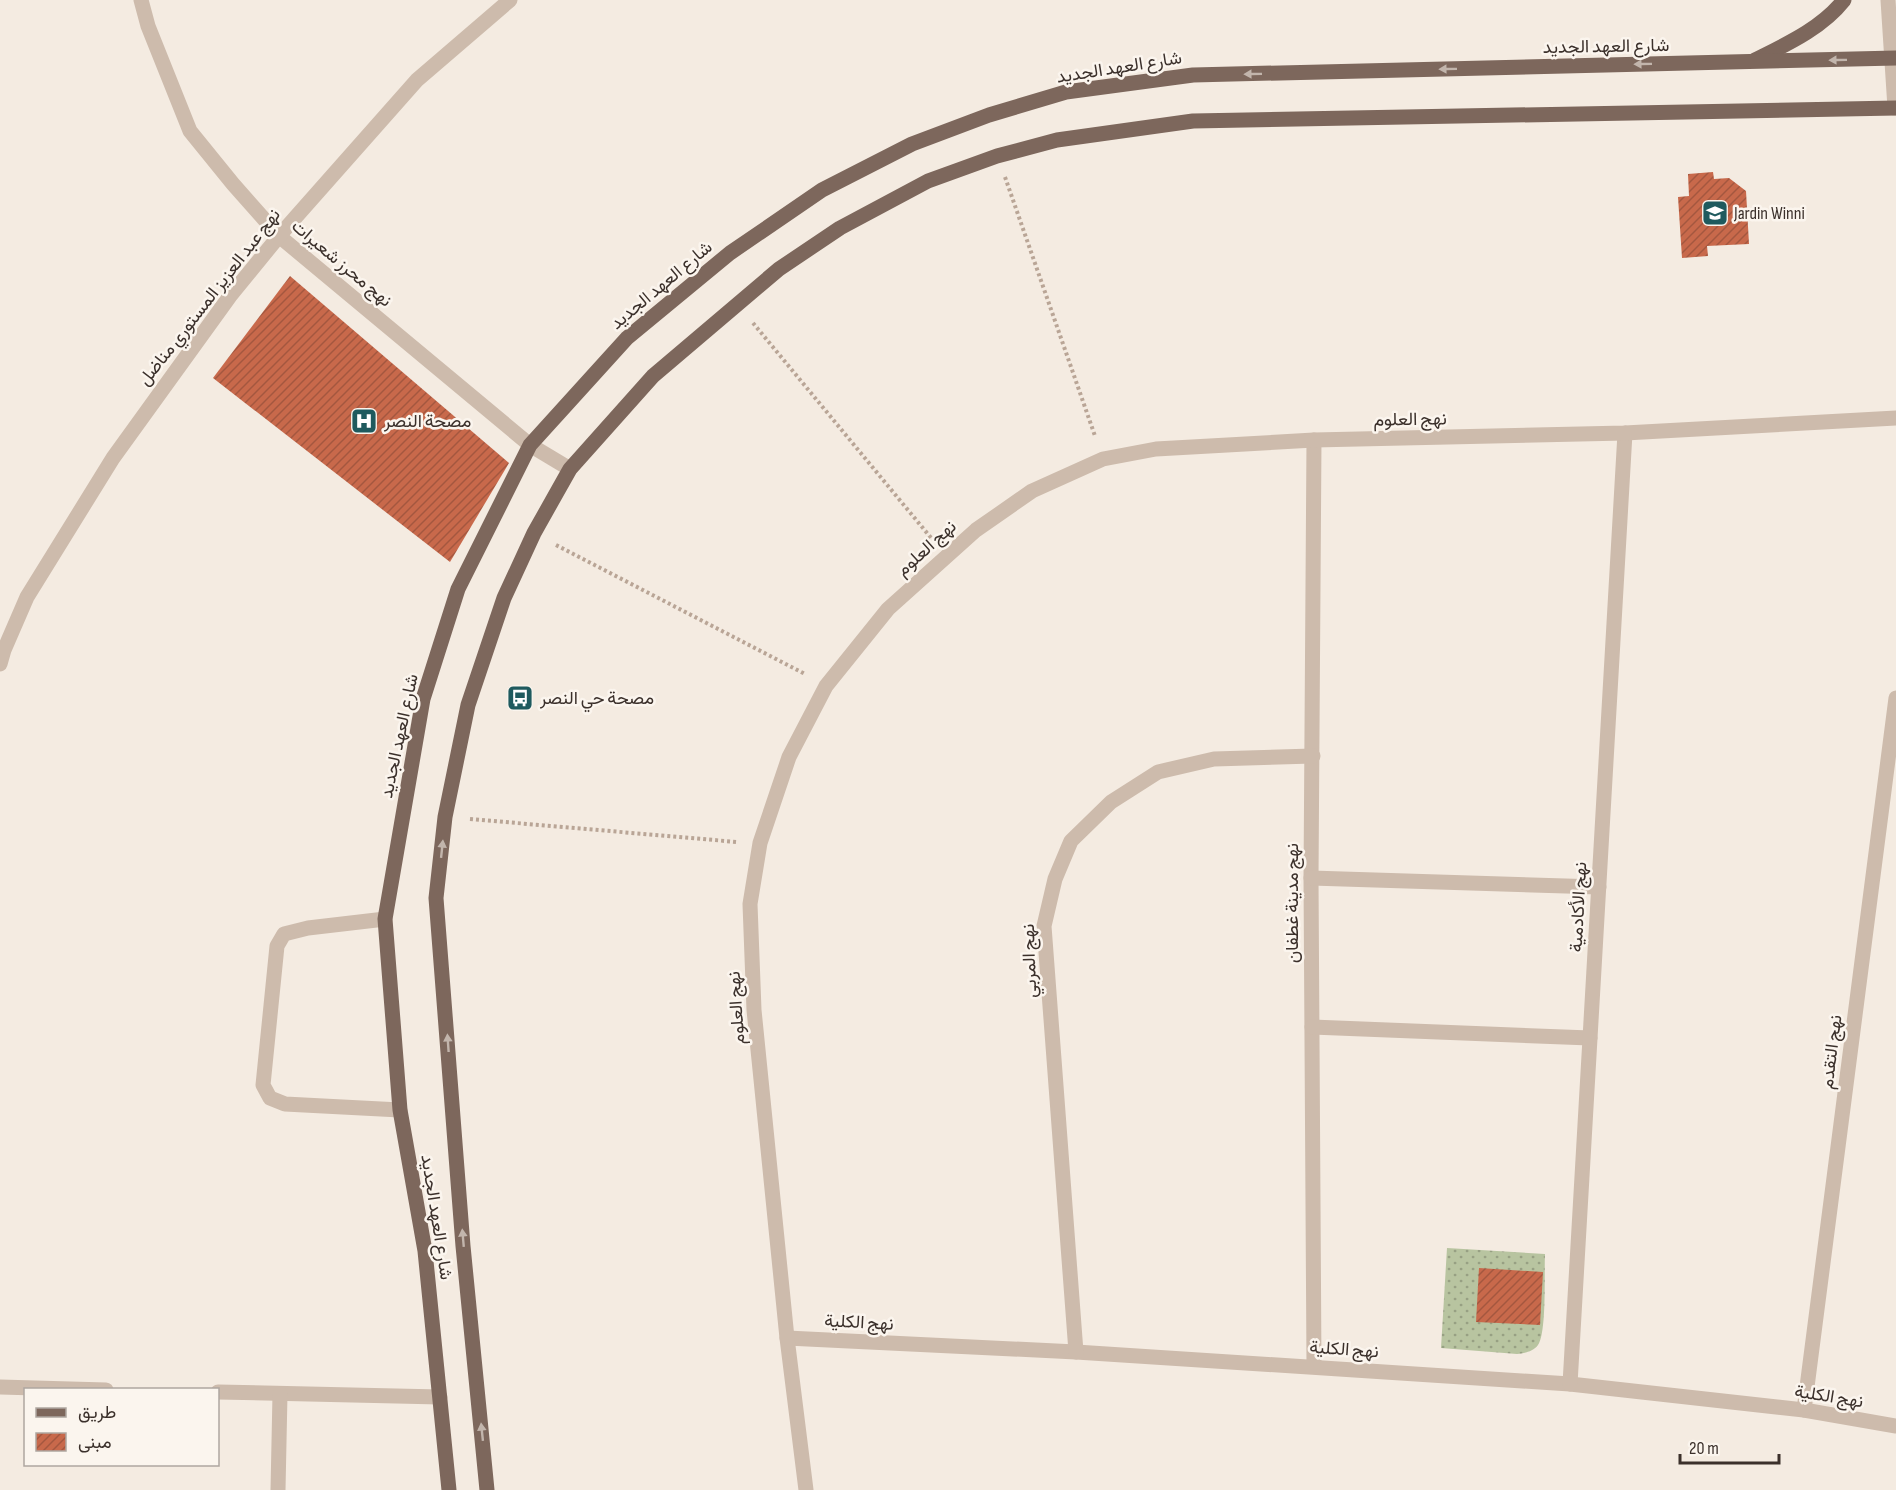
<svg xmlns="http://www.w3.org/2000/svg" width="1896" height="1490" viewBox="0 0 1896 1490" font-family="'Sofia Sans Condensed',Vazirmatn,sans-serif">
	<defs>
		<pattern id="grass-dots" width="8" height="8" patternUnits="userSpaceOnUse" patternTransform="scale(1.5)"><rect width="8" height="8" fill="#b8c4a0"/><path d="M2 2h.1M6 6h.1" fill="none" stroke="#97a083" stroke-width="1.8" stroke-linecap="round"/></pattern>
		<pattern id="building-hatch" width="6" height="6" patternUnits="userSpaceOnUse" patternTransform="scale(1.5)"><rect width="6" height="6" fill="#c8694b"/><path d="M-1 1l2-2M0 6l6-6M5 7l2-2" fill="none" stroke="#a4573f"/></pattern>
	</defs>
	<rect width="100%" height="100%" fill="#f4ebe1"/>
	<path fill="url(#grass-dots)" d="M1447 1248 1545 1254C1544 1272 1547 1332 1538 1345 1533 1352 1524 1353 1517 1354L1441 1348Z"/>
	<g fill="url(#building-hatch)">
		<polygon points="1713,172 1714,179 1729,178 1746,191 1749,244 1707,246 1708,256 1682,258 1678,197 1689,196 1688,174"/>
		<polygon points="290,276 509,463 450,562 213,378"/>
		<polygon points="1479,1268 1543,1272 1540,1325 1476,1322"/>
	</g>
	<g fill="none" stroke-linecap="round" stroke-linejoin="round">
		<g stroke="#b9a596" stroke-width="4" stroke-dasharray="3 3" stroke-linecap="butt">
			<polyline points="1005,177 1095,436"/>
			<polyline points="753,323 932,539"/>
			<polyline points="556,545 805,674"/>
			<polyline points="470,819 737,842"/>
		</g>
		<g stroke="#cdbbac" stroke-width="15">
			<polyline points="141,0 148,26 190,131 233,184 279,236 530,445 570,469"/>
			<polyline points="1888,0 1895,108"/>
			<polyline points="1314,440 1311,878 1314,1366"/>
			<polyline points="0,664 4,650 27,597 113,458 230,296 279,236 417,80 510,0"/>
			<polyline points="1311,878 1599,887"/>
			<polyline points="385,919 308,928 284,934 277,946 263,1085 270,1098 285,1104 400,1110"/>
			<polyline points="1312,1027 1590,1038"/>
			<polyline points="787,1338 1076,1352 1570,1384 1804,1410 1896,1426"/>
			<polyline points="1076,1352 1044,926 1055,879 1071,841 1111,802 1158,772 1214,759 1313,756"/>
			<polyline points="1570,1384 1625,433"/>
			<polyline points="0,1387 106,1390"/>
			<polyline points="218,1392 440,1397"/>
			<polyline points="1804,1410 1896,698"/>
			<polyline points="278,1490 280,1394"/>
			<polyline points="806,1490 787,1338 754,1010 750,904 760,843 789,757 826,686 888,609 976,530 1032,491 1103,459 1156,449 1314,440 1625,433 1896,418"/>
		</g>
		<g stroke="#7d675c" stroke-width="15">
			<path d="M1755 60C1787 44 1822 28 1844 0"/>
			<polyline points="449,1490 425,1251 400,1110 385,919 423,699 458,589 530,445 627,338 730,253 822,190 912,144 989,115 1066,92 1193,75 1896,58"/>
			<polyline points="487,1490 463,1246 436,898 445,817 468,705 504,598 534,533 570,469 653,376 779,269 840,228 928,181 997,156 1057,140 1193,121 1896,108"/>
		</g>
	</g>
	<defs><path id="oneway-solid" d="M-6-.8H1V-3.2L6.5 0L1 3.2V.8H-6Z" transform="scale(1.5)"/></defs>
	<g fill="#c2b5ac">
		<use href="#oneway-solid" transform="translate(1838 60) rotate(179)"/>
		<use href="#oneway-solid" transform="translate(1643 64) rotate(179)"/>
		<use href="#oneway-solid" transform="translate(1448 69) rotate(179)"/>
		<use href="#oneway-solid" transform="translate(1253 74) rotate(179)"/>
		<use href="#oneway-solid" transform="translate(442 849) rotate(-84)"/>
		<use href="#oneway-solid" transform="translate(448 1043) rotate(-94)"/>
		<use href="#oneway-solid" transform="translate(463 1238) rotate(-95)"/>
		<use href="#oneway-solid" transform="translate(482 1432) rotate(-96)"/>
	</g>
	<defs>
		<symbol id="school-square" viewBox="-11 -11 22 22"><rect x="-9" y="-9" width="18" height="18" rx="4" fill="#1f5a5e" stroke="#fbf5ee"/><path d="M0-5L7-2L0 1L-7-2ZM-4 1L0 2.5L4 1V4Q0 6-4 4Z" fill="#fff"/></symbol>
		<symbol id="hospital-square" viewBox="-11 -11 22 22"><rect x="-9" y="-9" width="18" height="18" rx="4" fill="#1f5a5e" stroke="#fbf5ee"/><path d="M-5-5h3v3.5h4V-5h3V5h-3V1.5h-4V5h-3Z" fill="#fff"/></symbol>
		<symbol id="bus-square" viewBox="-11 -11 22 22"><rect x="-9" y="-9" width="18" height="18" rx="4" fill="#1f5a5e" stroke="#fbf5ee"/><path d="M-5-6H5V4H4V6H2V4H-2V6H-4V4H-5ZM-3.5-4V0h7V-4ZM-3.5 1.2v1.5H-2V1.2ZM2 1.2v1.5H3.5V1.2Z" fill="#fff"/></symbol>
	</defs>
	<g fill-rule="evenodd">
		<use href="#school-square" x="1700" y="198" width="30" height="30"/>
		<use href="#hospital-square" x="349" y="406" width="30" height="30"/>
		<use href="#bus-square" x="505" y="683" width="30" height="30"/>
	</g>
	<g text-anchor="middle" stroke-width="5" stroke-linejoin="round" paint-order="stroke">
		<g font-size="18" fill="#3b302b" stroke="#fbf5ee">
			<text transform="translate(1606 46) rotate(-1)" y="6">شارع العهد الجديد</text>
			<text transform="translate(1119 67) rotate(-9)" y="6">شارع العهد الجديد</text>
			<text transform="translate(342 263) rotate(40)" y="6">نهج محرز شعيرات</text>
			<text transform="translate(661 285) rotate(-40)" y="6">شارع العهد الجديد</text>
			<text transform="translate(209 297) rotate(-52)" y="6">نهج عبد العزيز المستوري مناضل</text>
			<text transform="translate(1410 419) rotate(-1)" y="6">نهج العلوم</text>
			<text transform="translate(926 548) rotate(-42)" y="6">نهج العلوم</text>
			<text transform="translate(399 736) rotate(-78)" y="6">شارع العهد الجديد</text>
			<text transform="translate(1292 903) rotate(-90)" y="6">نهج مدينة غطفان</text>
			<text transform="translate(1578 907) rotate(-87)" y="6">نهج الأكادمية</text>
			<text transform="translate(1029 961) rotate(-92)" y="6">نهج المربي</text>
			<text transform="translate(736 1008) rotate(-94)" y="6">نهج العلوم</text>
			<text transform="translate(1831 1052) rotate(-83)" y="6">نهج التقدم</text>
			<text transform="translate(437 1217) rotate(81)" y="6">شارع العهد الجديد</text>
			<text transform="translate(859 1322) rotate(3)" y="6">نهج الكلية</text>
			<text transform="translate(1344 1349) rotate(4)" y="6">نهج الكلية</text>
			<text transform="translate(1829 1396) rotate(9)" y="6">نهج الكلية</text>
		</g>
		<g font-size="18" fill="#3b302b" stroke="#fbf5ee" text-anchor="start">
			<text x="1734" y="219">Jardin Winni</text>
			<text x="384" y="427">مصحة النصر</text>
			<text x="540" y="704">مصحة حي النصر</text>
		</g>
	</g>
	<rect x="24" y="1388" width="195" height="78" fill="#fbf5ee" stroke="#aea6a0" stroke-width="1.5"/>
	<rect x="36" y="1408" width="30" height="9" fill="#7d675c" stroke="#aea6a0" stroke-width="1.5"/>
	<text x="78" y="1418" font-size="18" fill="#3b302b">طريق</text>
	<rect x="36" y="1433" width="30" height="18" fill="url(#building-hatch)" stroke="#aea6a0" stroke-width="1.5"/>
	<text x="78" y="1448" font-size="18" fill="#3b302b">مبنى</text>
	<path d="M1680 1454v9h99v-9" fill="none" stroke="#3b302b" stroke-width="3"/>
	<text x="1689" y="1454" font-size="18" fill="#3b302b" stroke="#fbf5ee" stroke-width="4.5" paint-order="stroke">20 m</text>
</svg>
